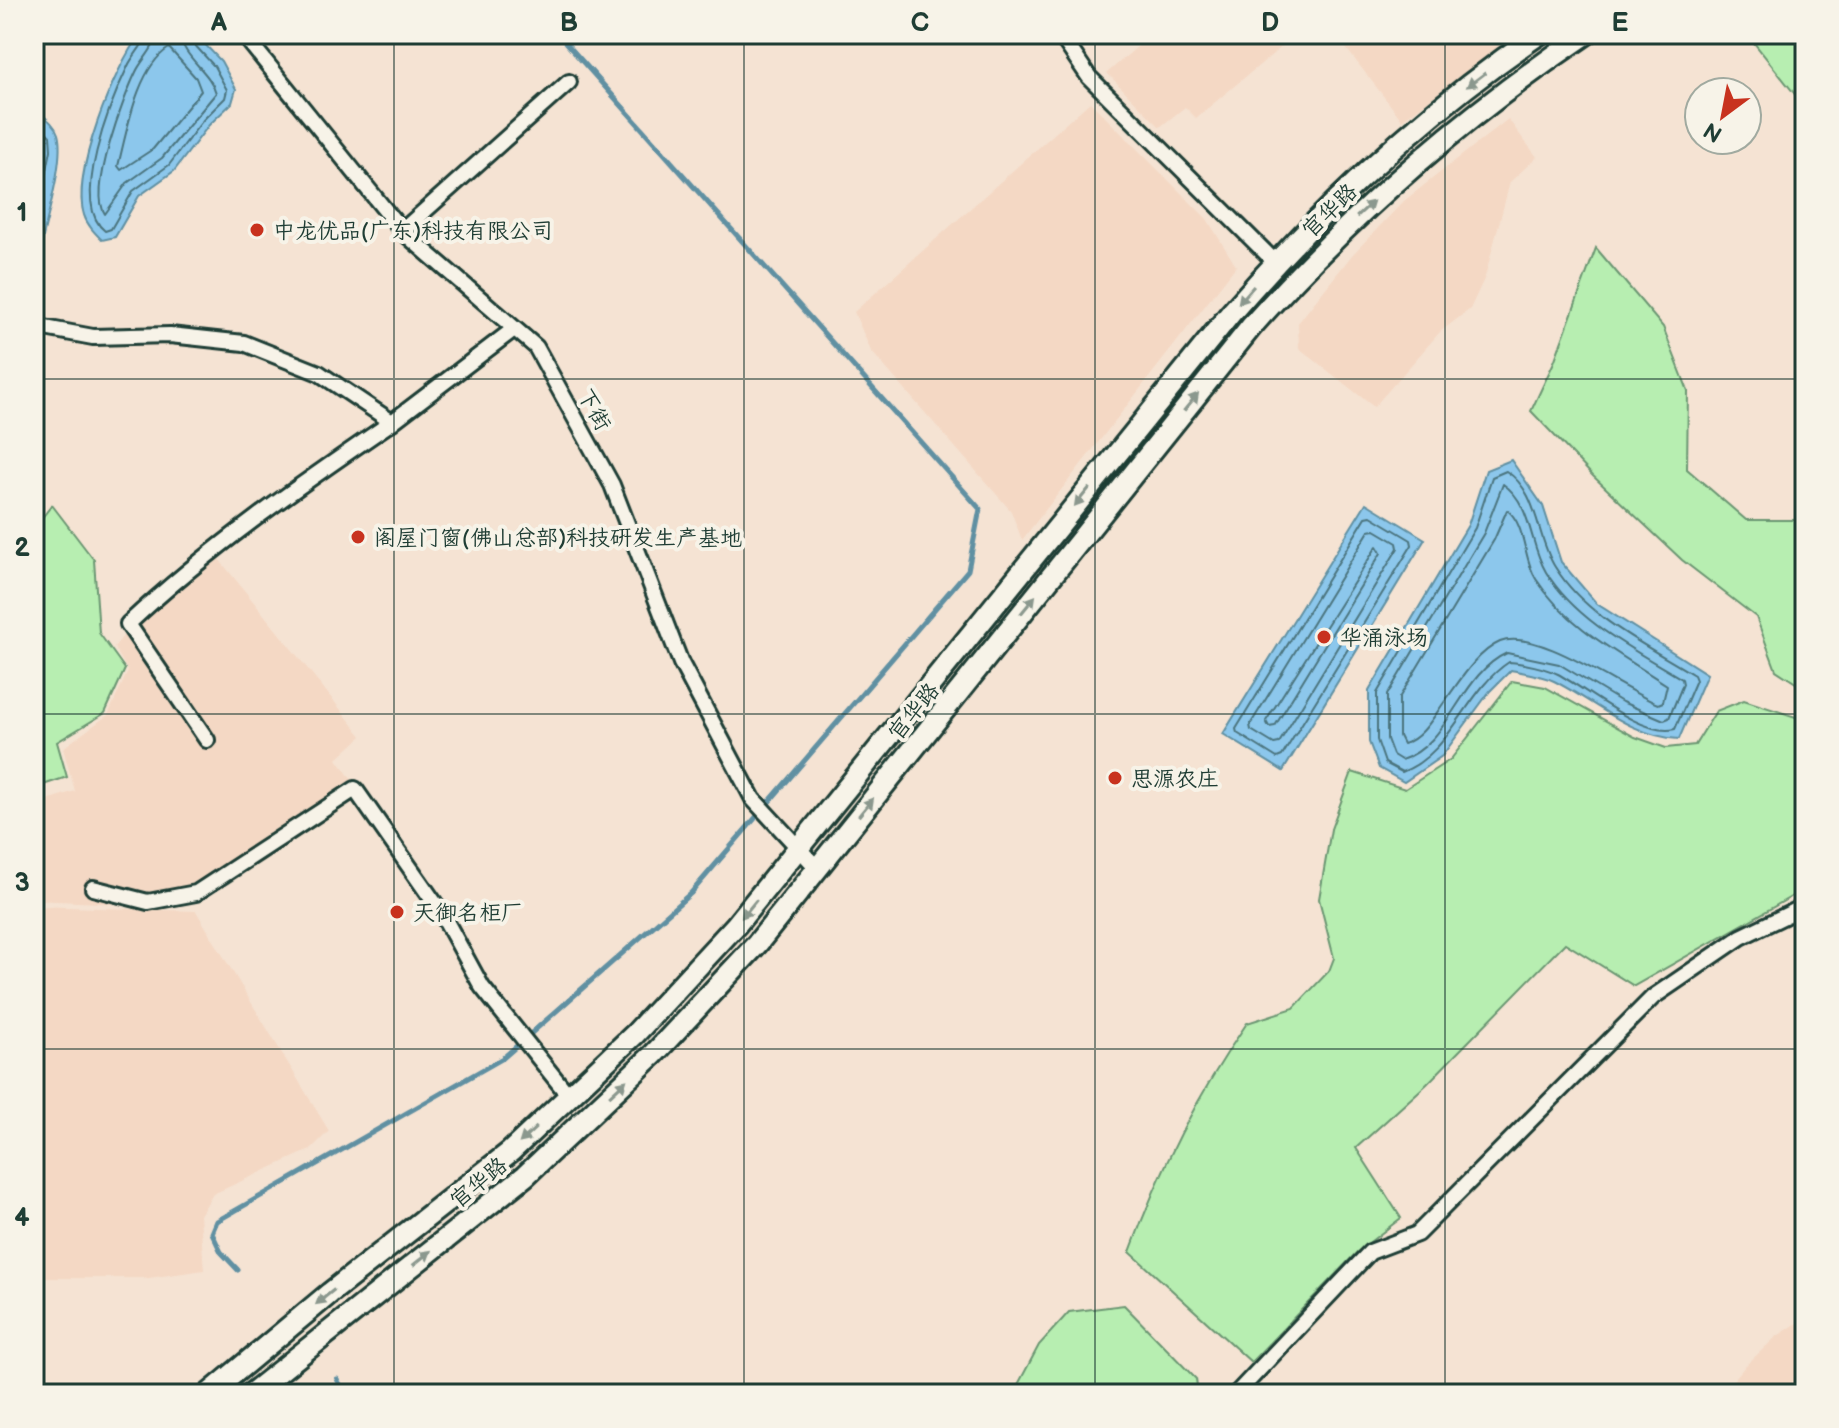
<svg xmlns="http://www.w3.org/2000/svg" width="1839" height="1428" viewBox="0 0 1839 1428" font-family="'Balsamiq Sans','LXGW WenKai TC',sans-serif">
	<rect width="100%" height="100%" fill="#f5e3d3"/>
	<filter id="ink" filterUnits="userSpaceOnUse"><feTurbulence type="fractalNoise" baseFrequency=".0125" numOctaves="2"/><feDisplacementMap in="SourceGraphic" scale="16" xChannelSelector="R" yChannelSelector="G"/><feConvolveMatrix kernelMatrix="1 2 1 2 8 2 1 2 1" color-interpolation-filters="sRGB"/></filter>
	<g filter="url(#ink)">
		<g fill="#f4d8c4">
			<polygon points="1152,34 1297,34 1196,118 1185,107 1160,127 1107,73"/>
			<polygon points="1335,34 1518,34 1402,120"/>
			<polygon points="1090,102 1207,219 1236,266 1022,540 1011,511 871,351 854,312"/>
			<polygon points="1508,119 1537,157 1510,182 1485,277 1470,309 1440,332 1374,407 1299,348 1298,323 1352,255 1404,201"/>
			<polygon points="214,553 362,736 337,759 362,794 199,902 167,906 34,900 34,804 75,791 63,748 108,715 128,671 114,647 133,624"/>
			<polygon points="34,906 196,911 329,1131 310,1150 213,1194 200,1215 204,1270 149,1278 34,1278"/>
			<polygon points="1805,1318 1805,1394 1722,1394 1746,1365 1776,1337"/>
		</g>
		<g fill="#b7eeb1" stroke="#6b9672" stroke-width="2">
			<polygon points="1747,34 1805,34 1805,107"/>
			<polygon points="1596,248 1663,327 1688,391 1687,469 1746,520 1805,520 1805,689 1776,670 1756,617 1682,560 1593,476 1531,411 1554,362"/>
			<polygon points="52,505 94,560 99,633 125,669 105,713 57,742 67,777 34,788 34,528"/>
			<path d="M1512 681 1545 687 1635 737 1666 748 1695 745 1716 711 1744 700 1805 720V889L1634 986 1565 943 1427 1084 1356 1148 1401 1218 1357 1252 1251 1362 1130 1252C1159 1171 1198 1094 1247 1023L1294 1008 1329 971 1334 958 1319 899 1331 829 1352 772 1405 789 1451 759Z"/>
			<polygon points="1124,1305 1196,1379 1198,1394 1013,1394 1039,1345 1069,1312"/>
		</g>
		<g fill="#8cc7ec" stroke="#6090a2" stroke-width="2">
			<path d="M195 34 221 61 236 89 232 103 209 125 174 171 139 196 115 237 102 240C95 233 87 225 84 215 71 174 114 68 140 34Z"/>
			<path d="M37 111C46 117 55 124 58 134 65 158 47 216 42 242L34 246V112Z"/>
			<path d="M1511 460 1543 506 1561 562 1597 604 1707 674 1679 739C1630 736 1596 702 1554 681 1541 675 1525 673 1511 670L1490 691 1442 756 1404 782 1379 768 1369 742V691L1468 525 1486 470Z"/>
			<polygon points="1366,503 1425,539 1283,771 1223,734"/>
		</g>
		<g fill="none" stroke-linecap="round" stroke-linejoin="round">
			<g stroke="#4b747e" stroke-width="2">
				<path d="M146 34C144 46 133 55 128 66 111 101 69 203 105 231L111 229 133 191 169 165 203 120 225 98 227 90 214 66 192 42 190 34"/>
				<path d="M156 34C155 49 142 59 136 72 124 97 88 190 105 214L127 183 162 158 216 93C210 71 182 57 180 34"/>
				<path d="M169 48 196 78 201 91 153 149 121 170 118 166C127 131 137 68 169 48Z"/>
				<polyline points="34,119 50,136 51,150 34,236"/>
				<path d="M1506 471C1539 492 1536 537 1555 567 1586 617 1646 645 1694 675L1696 680 1675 729C1644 738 1585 688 1558 674 1545 668 1524 663 1509 662 1466 690 1452 753 1402 772L1385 763 1377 740V693L1475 528 1492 477Z"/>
				<path d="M1503 484C1532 504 1529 544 1546 572 1576 621 1634 650 1682 679L1683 684 1669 718 1664 720 1622 702 1559 664 1507 653C1460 674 1450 745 1401 760L1393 755 1387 739V695L1484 533Z"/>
				<path d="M1507 510C1526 524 1523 559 1536 579 1567 627 1620 654 1667 685L1663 702 1658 704C1621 689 1537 627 1500 642 1477 652 1459 682 1445 701 1434 716 1422 739 1403 744L1399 736V698L1494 540Z"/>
				<polygon points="1371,516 1411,540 1412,545 1282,756 1277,758 1237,733 1236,729 1366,517"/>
				<polygon points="1375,530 1397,543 1398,548 1279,743 1274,744 1251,730 1250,725 1369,531"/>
				<polygon points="1377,546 1381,553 1275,726 1269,727 1266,721"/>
			</g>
			<g stroke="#6090a2" stroke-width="5">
				<polyline points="238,1270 221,1252 212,1233 217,1221 503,1058 691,893 968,570 980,509 558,34"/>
				<polyline points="337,1379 345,1394"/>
			</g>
			<defs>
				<g id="minor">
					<polyline points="243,34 402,231 536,347 612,485 681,663 753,799 817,868"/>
					<polyline points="1060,34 1089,77 1275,262"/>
					<polyline points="402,231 569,82"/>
					<polyline points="34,326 93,337 170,335 244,343 319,373 392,422 514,329"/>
					<path d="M207 740 128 624C210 547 300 485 392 422"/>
					<polyline points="93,888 148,902 196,893 355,789 441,912 482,987 569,1096"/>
					<polyline points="1236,1394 1370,1252 1417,1234 1653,997 1741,937 1805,906"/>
				</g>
				<g id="secondary">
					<path d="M209 1394 330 1293 510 1152 635 1034 736 925 1231 313C1323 207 1423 113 1539 34"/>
					<path d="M251 1394 525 1176 654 1054 757 944 1251 327C1351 215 1461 118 1586 34"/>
				</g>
			</defs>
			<use href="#minor" stroke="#1f3d34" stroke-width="20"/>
			<use href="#secondary" stroke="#1f3d34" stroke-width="26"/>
			<use href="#minor" stroke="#f7f3e8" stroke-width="14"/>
			<use href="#secondary" stroke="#f7f3e8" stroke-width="20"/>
		</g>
		<defs><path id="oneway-solid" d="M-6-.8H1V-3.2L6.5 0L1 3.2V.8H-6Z" transform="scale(2)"/></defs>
		<g fill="#8b988e">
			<use href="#oneway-solid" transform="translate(1476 80) rotate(143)"/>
			<use href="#oneway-solid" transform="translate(1365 209) rotate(-43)"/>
			<use href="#oneway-solid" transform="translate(1246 295) rotate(131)"/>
			<use href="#oneway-solid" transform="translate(1191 402) rotate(-51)"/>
			<use href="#oneway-solid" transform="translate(1082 497) rotate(129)"/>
			<use href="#oneway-solid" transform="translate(1028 605) rotate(-51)"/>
			<use href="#oneway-solid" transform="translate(866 807) rotate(-51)"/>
			<use href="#oneway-solid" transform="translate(749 909) rotate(129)"/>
			<use href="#oneway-solid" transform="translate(618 1088) rotate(-43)"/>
			<use href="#oneway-solid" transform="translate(528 1135) rotate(137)"/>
			<use href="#oneway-solid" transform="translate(422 1258) rotate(-39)"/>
			<use href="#oneway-solid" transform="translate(325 1297) rotate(141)"/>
		</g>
	</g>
	<path fill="none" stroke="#1f3d34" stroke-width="2" stroke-opacity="0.55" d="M394 34V1394M744 34V1394M1095 34V1394M1445 34V1394M34 379H1805M34 714H1805M34 1049H1805"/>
	<g fill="#c8321e" stroke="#f7f3e8" stroke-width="3">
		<circle cx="257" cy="230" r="8"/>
		<circle cx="358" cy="537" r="8"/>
		<circle cx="1324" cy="637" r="8"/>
		<circle cx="1115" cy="778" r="8"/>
		<circle cx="397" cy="912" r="8"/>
	</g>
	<g text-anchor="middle" stroke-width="8" stroke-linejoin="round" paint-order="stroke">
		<g font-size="22" fill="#1f3d34" stroke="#f7f3e8">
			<text transform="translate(1329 210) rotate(-44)" y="8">官华路</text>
			<text transform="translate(595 409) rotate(61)" y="8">下街</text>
			<text transform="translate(913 711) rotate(-51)" y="8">官华路</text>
			<text transform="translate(478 1182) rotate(-39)" y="8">官华路</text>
		</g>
		<g font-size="22" fill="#1f3d34" stroke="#f7f3e8" text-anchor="start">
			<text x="273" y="238">中龙优品(广东)科技有限公司</text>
			<text x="374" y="545">阁屋门窗(佛山总部)科技研发生产基地</text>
			<text x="1340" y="645">华涌泳场</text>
			<text x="1131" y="786">思源农庄</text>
			<text x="413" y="920">天御名柜厂</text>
		</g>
	</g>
	<rect width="1839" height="1428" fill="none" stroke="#f7f3e8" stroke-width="88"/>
	<g transform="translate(1723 116) rotate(212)"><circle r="38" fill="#f7f3e8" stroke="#a1aaa0" stroke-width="2"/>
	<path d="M0-6L14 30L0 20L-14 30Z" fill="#c8321e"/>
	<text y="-12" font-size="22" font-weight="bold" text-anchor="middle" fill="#1f3d34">N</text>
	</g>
	<rect x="44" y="44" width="1751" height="1340" fill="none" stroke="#1f3d34" stroke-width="3"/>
	<g font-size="26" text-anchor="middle" font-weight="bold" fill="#1f3d34">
		<text x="219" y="31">A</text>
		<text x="569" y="31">B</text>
		<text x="920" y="31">C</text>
		<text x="1270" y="31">D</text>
		<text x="1620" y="31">E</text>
		<text x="22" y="221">1</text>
		<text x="22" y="556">2</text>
		<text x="22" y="891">3</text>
		<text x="22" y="1226">4</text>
	</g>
</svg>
